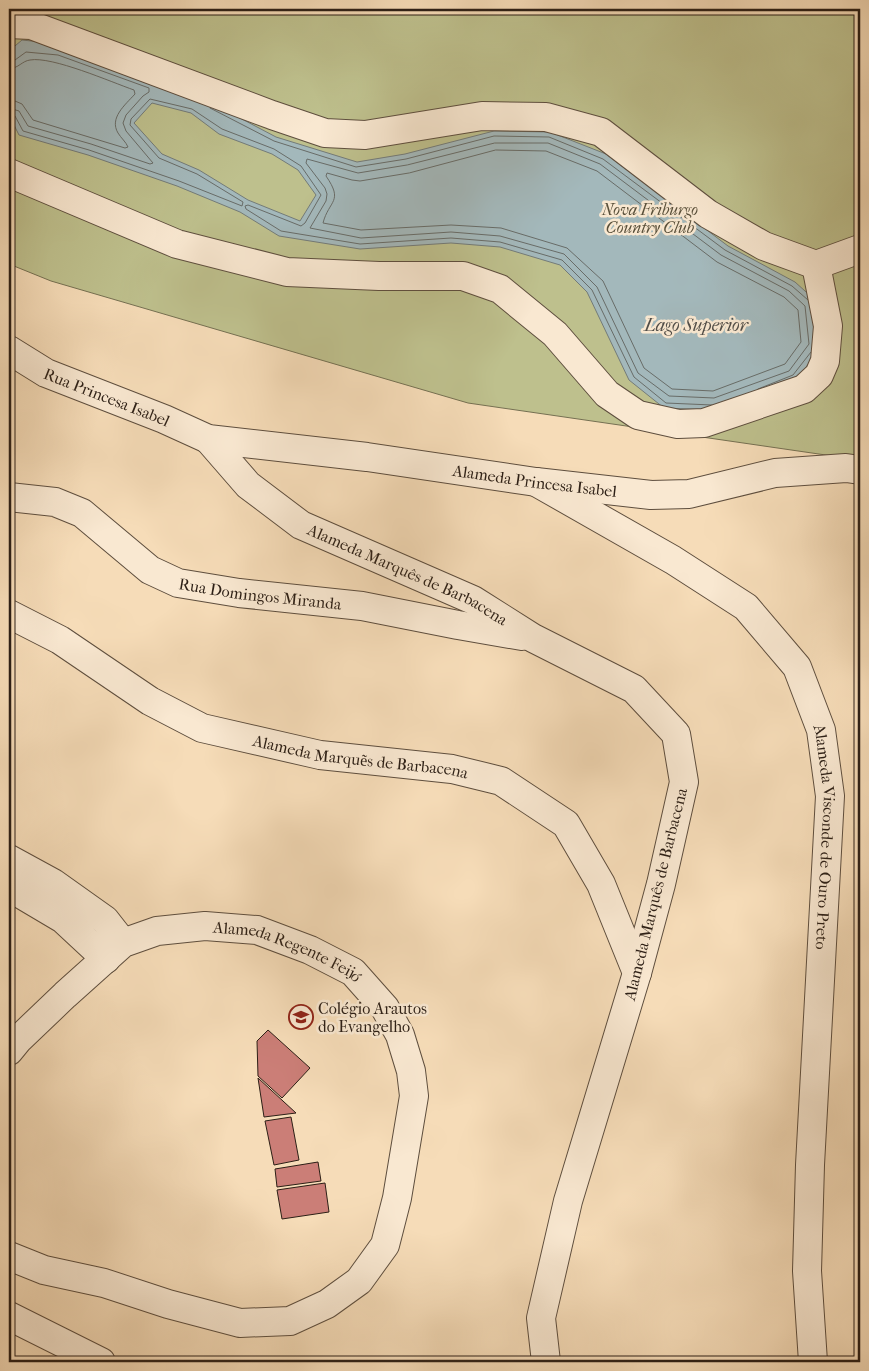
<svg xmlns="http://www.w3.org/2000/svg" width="869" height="1371" viewBox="0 0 869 1371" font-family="'IM FELL French Canon',serif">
	<rect width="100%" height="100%" fill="#f6dcb8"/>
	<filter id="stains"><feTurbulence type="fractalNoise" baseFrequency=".004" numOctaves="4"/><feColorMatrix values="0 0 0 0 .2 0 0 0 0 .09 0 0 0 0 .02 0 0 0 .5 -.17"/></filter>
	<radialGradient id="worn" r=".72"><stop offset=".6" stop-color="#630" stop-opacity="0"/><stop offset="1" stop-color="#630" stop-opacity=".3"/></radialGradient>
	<polygon fill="#bec08d" stroke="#757052" points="9,9 860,9 860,460 468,403 51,281 9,264"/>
	<path fill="#a3b8bb" stroke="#737b79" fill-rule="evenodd" d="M22 40 60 44 185 89 276 137 357 162 405 154 494 131 550 132 606 154 728 246 795 282 815 300 821 346 797 380 716 410 664 408 629 380 587 292 560 265 500 247 451 243 360 249 279 236 240 212 177 186 88 155 19 135 9 115V51ZM152 103 191 113 219 134 272 154 298 170 316 195 300 221 248 200 199 170 162 154 134 123Z"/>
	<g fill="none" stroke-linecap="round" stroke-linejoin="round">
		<g stroke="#686c68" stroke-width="1">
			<polyline points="9,61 15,60 26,52 58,55 149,88 149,92 143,96 126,115 123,123 126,131 153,163 150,164 91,144 28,126 19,111 9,108"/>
			<path d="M9 69C19 68 22 61 30 60 52 56 111 82 134 90L135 94C125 105 109 118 118 133 121 138 126 142 128 147L125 148 33 120 22 104 15 101 9 100"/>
			<polyline points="210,108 274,141 356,167 406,159 494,136 549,137 603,159 725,250 792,286 808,300"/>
			<polyline points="9,114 15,116 23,131 89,150 179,181 242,206 243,202 197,174 159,158 130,125 131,119 150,99 192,109 222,129 274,149 301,166 321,195 305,223 301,226 248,205 245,206 246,209 281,231 360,244 451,238 500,242 562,260 592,290 634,377 666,403 712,405"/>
			<polygon points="495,143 548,143 600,164 721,255 789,291 805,306 809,344 789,371 714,398 669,396 638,373 597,287 564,254 500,236 451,232 361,238 310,228 326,201 327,194 325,188 306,163 307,159 358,173 407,165"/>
			<path d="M496 150 546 151 597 171 717 262 784 297 798 310 801 342 785 364 713 391 672 389 644 368 603 281 567 248 501 228 451 225 361 230 323 223C329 200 344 202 326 176L327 173 352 180 360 181 409 173Z"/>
			<polyline points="758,389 793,375 811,352"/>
		</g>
	</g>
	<g fill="#cb7e77" stroke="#2c1f16">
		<polygon points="268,1030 310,1068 282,1098 258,1076 257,1041"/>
		<polygon points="258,1078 296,1113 264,1117"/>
		<polygon points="291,1117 299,1160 274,1165 265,1121"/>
		<polygon points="318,1162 321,1181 277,1187 275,1169"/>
		<polygon points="325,1183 329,1212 282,1219 277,1190"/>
	</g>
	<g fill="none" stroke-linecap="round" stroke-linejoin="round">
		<defs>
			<g id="minor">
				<polyline points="9,24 31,25 272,115 325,133 365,135 482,116 546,117 601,132 708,214 764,246 816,265 860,249"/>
				<polyline points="9,173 177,244 287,272 379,276 463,276 500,289 555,334 607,394 638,415 678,424 704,423 804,389 819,375 825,361 828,326 816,265"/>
				<path id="s1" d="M9 350 46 373 164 419 208 439 367 457 536 482 651 495 689 494 775 473 846 468 860 470"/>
				<path id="s2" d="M208 439 248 485 301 525 473 600 533 638 634 689 676 734 684 782 661 884 637 973 568 1201 541 1318 546 1362"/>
				<path id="s3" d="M536 482 673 560 746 607 797 667 821 730 830 796 810 1165 807 1271 813 1362"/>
				<path id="s4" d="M9 497 55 502 82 513 150 570 178 583 239 593 362 606 458 625 522 636"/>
				<path id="s5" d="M9 614 60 640 150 701 202 728 320 755 452 769 501 781 566 824 601 884 637 973"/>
				<polyline points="9,859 53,883 105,920 123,943"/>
				<polyline points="9,887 63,919 106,959"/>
				<path id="s6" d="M9 1051 18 1040 65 995 123 943 157 931 205 926 257 930 310 950 353 972 385 1008 400 1035 411 1071 414 1096 397 1198 385 1245 359 1281 327 1304 290 1321 240 1323 168 1304 104 1283 44 1270 9 1256"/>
				<polyline points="9,1316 101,1362"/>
			</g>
		</defs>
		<use href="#minor" stroke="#5e4e3e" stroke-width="30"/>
		<use href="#minor" stroke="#f9e8d1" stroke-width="28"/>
	</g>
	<defs>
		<symbol id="school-ring" viewBox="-11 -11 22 22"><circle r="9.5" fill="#f9e8d1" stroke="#8f2418" stroke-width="1.5"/><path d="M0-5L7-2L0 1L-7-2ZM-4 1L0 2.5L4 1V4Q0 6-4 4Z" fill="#8f2418"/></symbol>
	</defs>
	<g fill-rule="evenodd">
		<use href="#school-ring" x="287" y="1003" width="28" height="28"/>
	</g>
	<g text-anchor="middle" stroke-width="5" stroke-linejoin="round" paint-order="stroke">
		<g font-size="16" font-style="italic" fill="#584f3a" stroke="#f9e8d1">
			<text x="650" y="215">Nova Friburgo<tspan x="650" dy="18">Country Club</tspan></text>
		</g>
		<g font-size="16" fill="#2c1f16" stroke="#f9e8d1">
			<text dy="6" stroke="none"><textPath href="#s1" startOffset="109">Rua Princesa Isabel</textPath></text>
			<text dy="6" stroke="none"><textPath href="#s1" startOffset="548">Alameda Princesa Isabel</textPath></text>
			<text dy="6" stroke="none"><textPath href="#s2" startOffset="245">Alameda Marquês de Barbacena</textPath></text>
			<text dy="6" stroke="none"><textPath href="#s4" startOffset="278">Rua Domingos Miranda</textPath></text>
			<text dy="6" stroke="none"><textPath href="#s5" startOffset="386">Alameda Marquẽs de Barbacena</textPath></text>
			<text dy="6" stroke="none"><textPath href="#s3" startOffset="498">Alameda Visconde de Ouro Preto</textPath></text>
			<text transform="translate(655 894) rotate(-76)" y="6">Alameda Marquês de Barbacena</text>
			<text dy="6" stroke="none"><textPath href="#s6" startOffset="329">Alameda Regente Feijó</textPath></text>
		</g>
		<g font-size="16" fill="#2c1f16" stroke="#f9e8d1" text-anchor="start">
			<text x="318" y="1014">Colégio Arautos<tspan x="318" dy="18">do Evangelho</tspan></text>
		</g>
		<g font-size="18" font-style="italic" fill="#504d48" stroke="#f9e8d1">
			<text x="696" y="331">Lago Superior</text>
		</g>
	</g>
	<rect width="869" height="1371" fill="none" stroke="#f6dcb8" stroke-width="30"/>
	<rect x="10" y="10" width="849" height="1351" fill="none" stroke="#2c1f16" stroke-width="2.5"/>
	<rect x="15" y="15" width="839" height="1341" fill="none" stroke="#2c1f16"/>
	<rect width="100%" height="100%" filter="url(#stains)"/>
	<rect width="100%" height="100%" fill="url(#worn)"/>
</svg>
